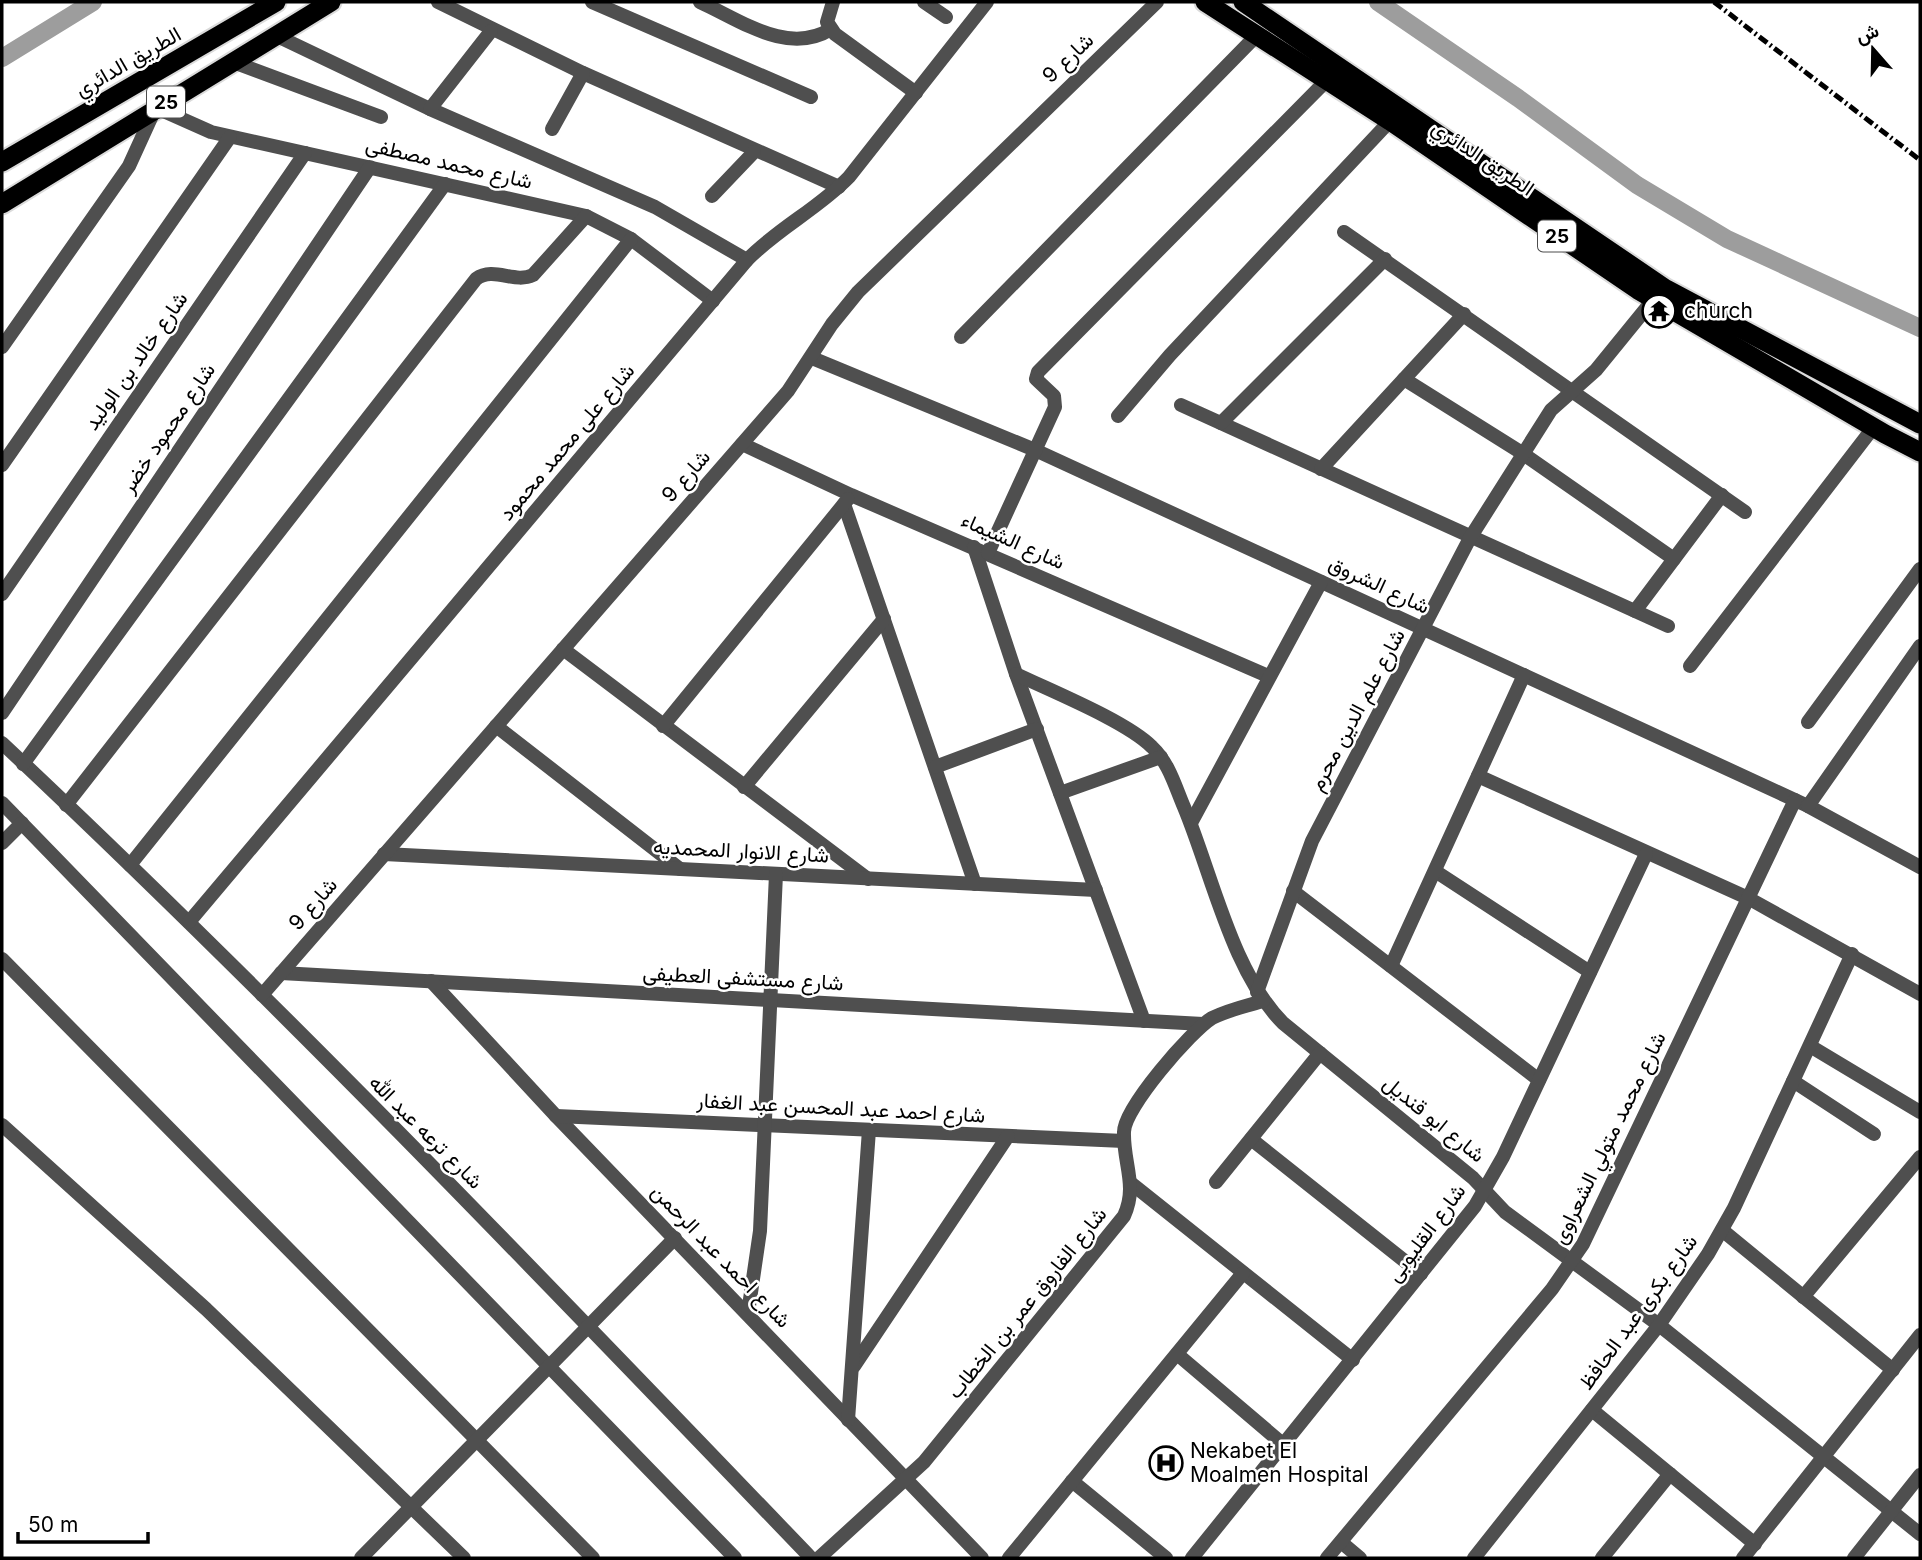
<svg xmlns="http://www.w3.org/2000/svg" width="1922" height="1560" viewBox="0 0 1922 1560" font-family="Inter,Vazirmatn,sans-serif">
	<rect width="100%" height="100%" fill="#fff"/>
	<g fill="none" stroke-linecap="round" stroke-linejoin="round">
		<g stroke="#9d9d9d" stroke-width="18">
			<polyline points="1378,2 1518,98 1637,185 1727,239 1920,328"/>
			<polyline points="2,58 93,2"/>
		</g>
		<defs>
			<g id="trunk">
				<polyline points="1205,2 1390,121 1638,290 1885,434 1920,452"/>
				<polyline points="1243,2 1666,289 1920,424"/>
				<polyline points="2,162 276,2"/>
				<polyline points="2,204 331,2"/>
			</g>
		</defs>
		<use href="#trunk" stroke="#dbdbdb" stroke-width="23"/>
		<g stroke="#4f4f4f" stroke-width="14">
			<polyline points="438,2 583,73 839,187"/>
			<polyline points="592,2 811,97"/>
			<path d="M700 2C740 20 788 56 831 29"/>
			<polyline points="833,2 827,22 835,34 916,93"/>
			<polyline points="924,2 946,17"/>
			<polyline points="277,36 430,109 655,207 747,260"/>
			<polyline points="233,62 381,117"/>
			<polyline points="157,108 211,132 586,216 631,239 713,301"/>
			<polyline points="430,109 491,31"/>
			<polyline points="552,129 583,73"/>
			<polyline points="712,196 754,152"/>
			<polyline points="1344,232 1745,512"/>
			<polyline points="961,337 1257,35"/>
			<polyline points="2,347 129,166 155,109"/>
			<polyline points="812,358 1035,450 1808,806 1920,867"/>
			<polyline points="1404,379 1522,453 1674,559"/>
			<polyline points="1181,405 1668,626"/>
			<polyline points="1118,416 1170,355 1390,121"/>
			<polyline points="1221,423 1385,259"/>
			<polyline points="742,444 851,495 1268,676"/>
			<polyline points="2,465 230,137"/>
			<polyline points="1321,469 1464,314"/>
			<polyline points="844,504 975,884"/>
			<polyline points="974,547 1016,674 1144,1021"/>
			<polyline points="988,553 1055,407 1054,396 1036,379 1038,372 1327,80"/>
			<polyline points="2,594 305,153"/>
			<polyline points="1635,611 1722,495"/>
			<polyline points="563,649 868,879"/>
			<polyline points="1690,666 1873,428"/>
			<path d="M1016 674C1051 691 1126 721 1152 747 1169 763 1175 786 1184 807 1212 874 1232 972 1283 1023L1473 1178 1505 1212 1659 1325 1920 1534"/>
			<polyline points="2,713 370,167"/>
			<polyline points="1808,722 1920,569"/>
			<polyline points="496,726 680,869"/>
			<polyline points="663,726 848,499"/>
			<path d="M2 743C281 1005 546 1282 811 1558"/>
			<polyline points="23,764 445,184"/>
			<polyline points="935,767 1037,729"/>
			<polyline points="1478,776 1748,898 1920,994"/>
			<polyline points="744,787 884,619"/>
			<polyline points="1060,793 1161,757"/>
			<polyline points="2,803 735,1558"/>
			<path d="M66 805 476 279C494 266 514 284 533 275L586 216"/>
			<polyline points="1808,806 1920,646"/>
			<polyline points="1191,823 1321,582"/>
			<polyline points="2,843 22,823"/>
			<polyline points="384,854 1096,890"/>
			<polyline points="130,865 631,239"/>
			<polyline points="1435,871 1590,972"/>
			<polyline points="1293,891 1539,1080"/>
			<path d="M189 922 747 260C778 228 818 209 849 177L987 2"/>
			<polyline points="2,959 593,1558"/>
			<polyline points="1391,966 1524,675"/>
			<polyline points="281,973 1203,1024"/>
			<polyline points="431,981 556,1116 982,1558"/>
			<polyline points="1257,992 1312,841 1470,538 1551,410 1596,370 1653,300"/>
			<polyline points="262,995 788,391 832,324 858,292 1157,2"/>
			<polyline points="1810,1046 1920,1112"/>
			<polyline points="1793,1081 1874,1134"/>
			<polyline points="556,1116 1124,1141"/>
			<polyline points="2,1125 206,1309 464,1558"/>
			<polyline points="1251,1139 1421,1274"/>
			<polyline points="1216,1182 1320,1053"/>
			<polyline points="1132,1184 1353,1360"/>
			<polyline points="1722,1230 1893,1370"/>
			<polyline points="1803,1297 1920,1157"/>
			<polyline points="748,1313 760,1231 776,874"/>
			<polyline points="1177,1354 1284,1445"/>
			<polyline points="854,1366 1008,1136"/>
			<polyline points="1592,1410 1755,1544"/>
			<polyline points="848,1420 869,1130"/>
			<polyline points="1072,1481 1166,1558"/>
			<polyline points="1341,1542 1360,1558"/>
			<polyline points="361,1558 675,1238"/>
			<path d="M819 1558 924 1462 1124 1216C1138 1186 1123 1163 1124 1132 1124 1108 1191 1031 1212 1018 1228 1010 1246 1006 1263 1001"/>
			<polyline points="1009,1558 1243,1273"/>
			<polyline points="1192,1558 1475,1206 1503,1157 1646,854"/>
			<polyline points="1327,1558 1552,1289 1583,1244 1795,800"/>
			<polyline points="1474,1558 1659,1325 1708,1254 1734,1208 1852,954"/>
			<polyline points="1602,1558 1670,1474"/>
			<polyline points="1743,1558 1920,1335"/>
			<polyline points="1854,1558 1920,1475"/>
		</g>
		<use href="#trunk" stroke="#000" stroke-width="19"/>
		<polyline stroke="#000" stroke-width="5" stroke-dasharray="10 3.5 2 3.5" stroke-linecap="butt" points="1714,2 1920,160"/>
	</g>
	<defs>
		<symbol id="temple-ring" viewBox="-11 -11 22 22"><circle r="9.5" fill="#fff" stroke="#000" stroke-width="1.5"/><path d="M0-6L5-2H3V0L6.5 2.5H4V6H1.5V3h-3V6H-4V2.5H-6.5L-3 0V-2H-5Z" fill="#000"/></symbol>
		<symbol id="hospital-ring" viewBox="-11 -11 22 22"><circle r="9.5" fill="#fff" stroke="#000" stroke-width="1.5"/><path d="M-5-5h3v3.5h4V-5h3V5h-3V1.5h-4V5h-3Z" fill="#000"/></symbol>
	</defs>
	<g fill-rule="evenodd">
		<use href="#temple-ring" x="1640" y="292" width="38" height="38"/>
		<use href="#hospital-ring" x="1147" y="1444" width="38" height="38"/>
	</g>
	<g text-anchor="middle" stroke-width="5" stroke-linejoin="round" paint-order="stroke">
		<g fill="#fff" stroke="#4c4c4c" stroke-width="2">
			<rect x="147" y="86.5" width="38" height="31" rx="5"/>
			<rect x="1538" y="220.5" width="38" height="31" rx="5"/>
		</g>
		<g font-size="19" font-weight="bold" fill="#000">
			<text x="166" y="109">25</text>
			<text x="1557" y="243">25</text>
		</g>
		<g font-size="21" fill="#000" stroke="#fff">
			<text transform="translate(1068 58) rotate(-44)" y="7">شارع 9</text>
			<text transform="translate(128 62) rotate(-30)" y="7">الطريق الدائري</text>
			<text transform="translate(1483 158) rotate(34)" y="7">الطريق الدائري</text>
			<text transform="translate(449 163) rotate(13)" y="7">شارع محمد مصطفى</text>
			<text transform="translate(136 361) rotate(-55)" y="7">شارع خالد بن الوليد</text>
			<text transform="translate(168 428) rotate(-56)" y="7">شارع محمود خضر</text>
			<text transform="translate(567 442) rotate(-50)" y="7">شارع على محمد محمود</text>
			<text transform="translate(686 476) rotate(-49)" y="7">شارع 9</text>
			<text transform="translate(1013 541) rotate(24)" y="7">شارع الشيماء</text>
			<text transform="translate(1379 585) rotate(25)" y="7">شارع الشروق</text>
			<text transform="translate(1357 710) rotate(-62)" y="7">شارع علم الدين محرم</text>
			<text transform="translate(741 851) rotate(3)" y="7">شارع الانوار المحمديه</text>
			<text transform="translate(313 904) rotate(-49)" y="7">شارع 9</text>
			<text transform="translate(743 978) rotate(3)" y="7">شارع مستشفى العطيفى</text>
			<text transform="translate(841 1108) rotate(3)" y="7">شارع احمد عبد المحسن عبد الغفار</text>
			<text transform="translate(1434 1119) rotate(39)" y="7">شارع ابو قنديل</text>
			<text transform="translate(426 1132) rotate(45)" y="7">شارع ترعه عبد الله</text>
			<text transform="translate(1609 1138) rotate(-64)" y="7">شارع محمد متولي الشعراوى</text>
			<text transform="translate(1426 1233) rotate(-53)" y="7">شارع القليوبى</text>
			<text transform="translate(721 1256) rotate(46)" y="7">شارع احمد عبد الرحمن</text>
			<text transform="translate(1027 1303) rotate(-51)" y="7">شارع الفاروق عمر بن الخطاب</text>
			<text transform="translate(1638 1312) rotate(-54)" y="7">شارع بكرى عبد الحافظ</text>
		</g>
		<g font-size="21" fill="#000" stroke="#fff" text-anchor="start">
			<text x="1684" y="318">church</text>
			<text x="1190" y="1458">Nekabet El<tspan x="1190" dy="24">Moalmen Hospital</tspan></text>
		</g>
	</g>
	<rect width="1922" height="1560" fill="none" stroke="#000000" stroke-width="7"/>
	<g transform="translate(1873 49) rotate(340)" stroke="#ffffff" stroke-width="5" paint-order="stroke">
	<path d="M0-5L12 26L0 18L-12 26Z" fill="#000000"/>
	<text y="-10" font-size="19" font-weight="bold" text-anchor="middle" fill="#000000">ش</text>
	</g>
	<path d="M18 1532v10h130v-10" fill="none" stroke="#000000" stroke-width="3.5"/>
	<text x="28" y="1532" font-size="21" fill="#000000" stroke="#ffffff" stroke-width="5" paint-order="stroke">50 m</text>
</svg>
